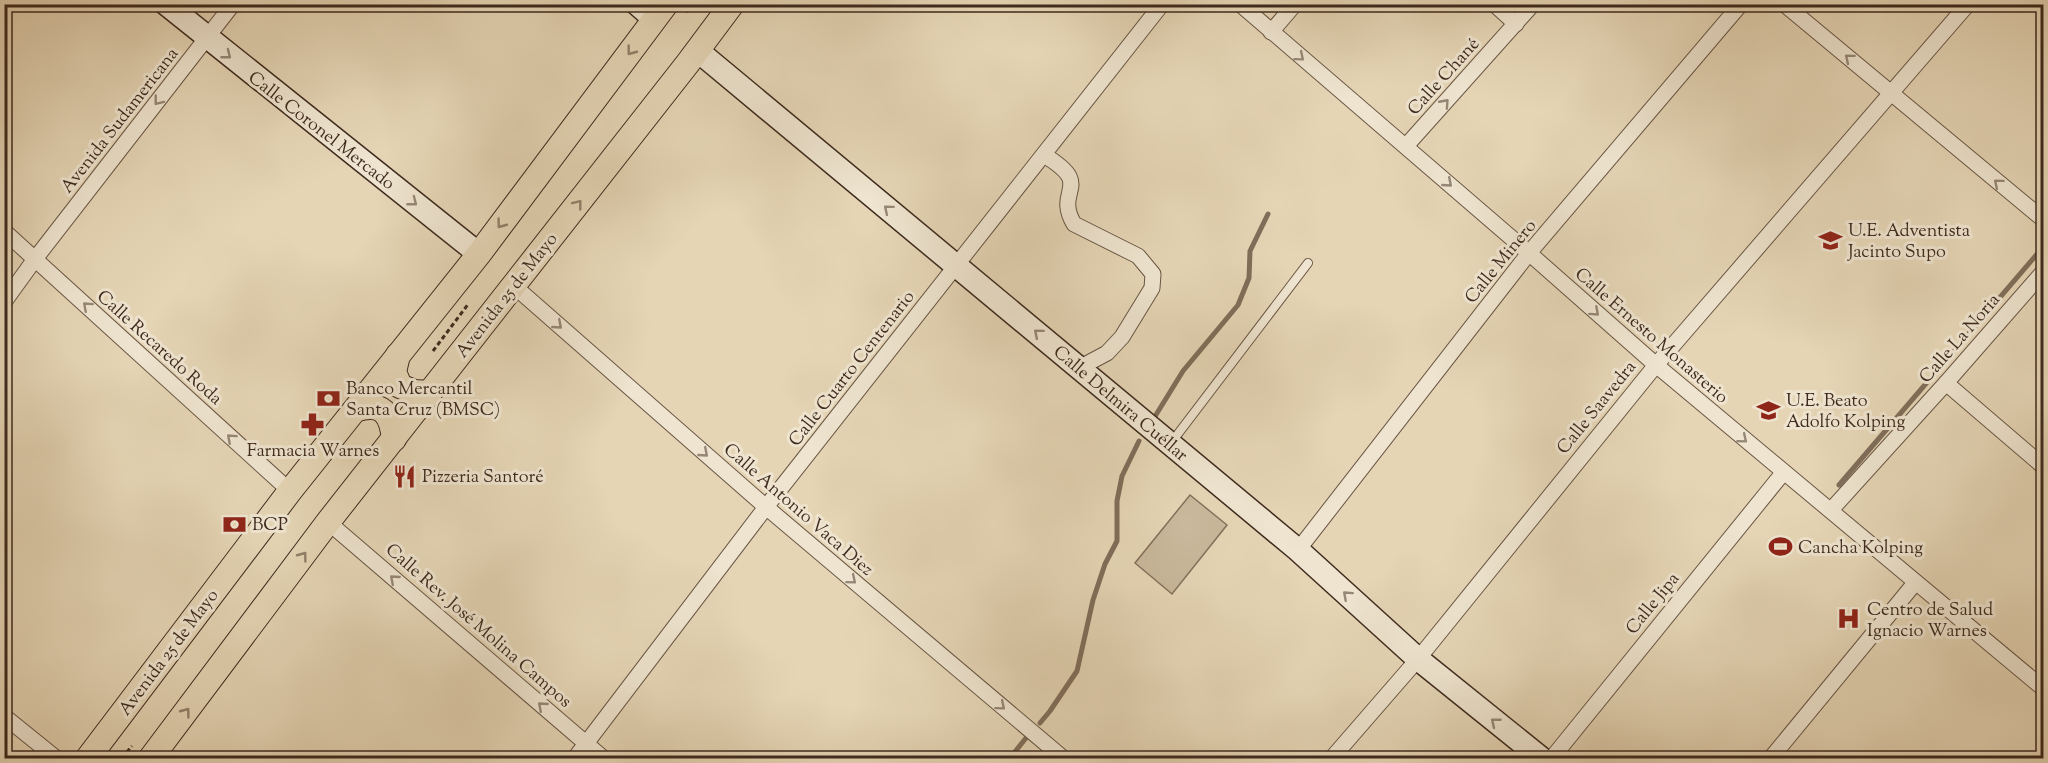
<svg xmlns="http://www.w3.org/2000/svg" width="2048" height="763" viewBox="0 0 2048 763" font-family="'Sorts Mill Goudy',serif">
	<rect width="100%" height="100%" fill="#e5d5b5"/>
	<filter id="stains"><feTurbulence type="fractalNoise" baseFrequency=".00333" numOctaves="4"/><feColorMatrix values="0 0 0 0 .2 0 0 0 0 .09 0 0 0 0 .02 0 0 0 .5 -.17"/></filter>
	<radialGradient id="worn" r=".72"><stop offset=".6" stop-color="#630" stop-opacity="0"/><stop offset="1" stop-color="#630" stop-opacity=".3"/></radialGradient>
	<polygon fill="#c9b89b" stroke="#84715c" stroke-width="1.5" points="1190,495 1227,525 1172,594 1135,563"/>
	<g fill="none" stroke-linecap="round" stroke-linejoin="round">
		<g stroke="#806e5a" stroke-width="5">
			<polyline points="1154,418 1183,371 1238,305 1249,278 1250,251 1268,214"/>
			<polyline points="1839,485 2044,246"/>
			<polyline points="1040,723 1050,711 1077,671 1093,600 1105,564 1117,541 1117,501 1122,476 1139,441"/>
			<polyline points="1010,758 1026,738"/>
		</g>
		<defs>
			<polyline id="lane" points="1171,443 1308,263"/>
			<g id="street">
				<polyline points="1240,4 1529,253 1656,365 2044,689"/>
				<polyline points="1494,4 1516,24"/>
				<polyline points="1784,4 2044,220"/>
				<polyline points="1271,32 1295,4"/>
				<polyline points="1406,146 1533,4"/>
				<path d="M1044 155C1096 187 1053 188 1074 224L1138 256 1153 274 1152 288 1122 337 1107 353 1079 368"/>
				<polyline points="4,231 290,491"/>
				<polyline points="514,286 766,507 1063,758"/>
				<polyline points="4,302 35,259 233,4"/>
				<polyline points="1946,383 2044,467"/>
				<polyline points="1831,510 1946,383 2044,271"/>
				<polyline points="328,522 603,758"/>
				<polyline points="1298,550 1529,253 1741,4"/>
				<polyline points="4,716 56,758"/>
				<polyline points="575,758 766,507 1162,4"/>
				<polyline points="1332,758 1418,659 1656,365 1968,4"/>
				<polyline points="1552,758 1783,473"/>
				<polyline points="1771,758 1915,583"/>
			</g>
			<g id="secondary">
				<polyline points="166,4 479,254"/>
				<polyline points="637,4 654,19"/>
				<polyline points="698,51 1298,550 1418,659 1541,758"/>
			</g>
			<g id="primary">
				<polyline points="398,355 394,372 400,386 414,392 430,393"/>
				<path d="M355 410C382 401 391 413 394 439"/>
				<polyline points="88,758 290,491 479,254 666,4"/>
				<polyline points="151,758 328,522 688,63 732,4"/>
			</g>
		</defs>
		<use href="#lane" stroke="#685544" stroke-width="10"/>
		<use href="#street" stroke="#685544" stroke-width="17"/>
		<use href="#secondary" stroke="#3e2a1e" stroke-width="25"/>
		<use href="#primary" stroke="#3e2a1e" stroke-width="26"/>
		<g stroke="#3e2a1e" stroke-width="3" stroke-dasharray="4.5 3" stroke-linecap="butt">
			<polyline points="686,12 692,4"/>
			<polyline points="433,351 469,303"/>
			<polyline points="122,758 132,746"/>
		</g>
		<use href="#lane" stroke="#eee4cf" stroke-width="8"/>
		<use href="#street" stroke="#eee4cf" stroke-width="15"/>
		<use href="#secondary" stroke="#eee4cf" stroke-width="22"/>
		<use href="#primary" stroke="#e5d5b5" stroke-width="24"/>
	</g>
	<defs><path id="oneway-chevron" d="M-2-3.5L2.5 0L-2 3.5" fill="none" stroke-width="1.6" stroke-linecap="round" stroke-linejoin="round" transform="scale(1.5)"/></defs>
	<g stroke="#92806a">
		<use href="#oneway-chevron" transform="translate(631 51) rotate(127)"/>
		<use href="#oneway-chevron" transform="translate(578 204) rotate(-52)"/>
		<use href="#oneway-chevron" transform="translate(501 224) rotate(127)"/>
		<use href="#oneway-chevron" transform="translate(303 556) rotate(-53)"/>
		<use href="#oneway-chevron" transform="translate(186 712) rotate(-53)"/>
	</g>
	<g stroke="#968776">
		<use href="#oneway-chevron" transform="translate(227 55) rotate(38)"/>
		<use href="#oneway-chevron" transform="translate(1300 57) rotate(40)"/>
		<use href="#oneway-chevron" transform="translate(1849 58) rotate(-140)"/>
		<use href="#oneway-chevron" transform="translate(158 101) rotate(128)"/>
		<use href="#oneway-chevron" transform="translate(1445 103) rotate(-48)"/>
		<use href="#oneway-chevron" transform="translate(1448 183) rotate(41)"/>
		<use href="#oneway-chevron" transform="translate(1998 183) rotate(-140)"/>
		<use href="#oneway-chevron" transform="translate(413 202) rotate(38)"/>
		<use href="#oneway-chevron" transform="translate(888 209) rotate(-140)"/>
		<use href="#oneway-chevron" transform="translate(87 306) rotate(-138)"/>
		<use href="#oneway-chevron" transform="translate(1595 312) rotate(42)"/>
		<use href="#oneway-chevron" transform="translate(558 325) rotate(41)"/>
		<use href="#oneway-chevron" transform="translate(1038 333) rotate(-140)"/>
		<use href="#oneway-chevron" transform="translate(231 438) rotate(-138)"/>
		<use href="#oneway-chevron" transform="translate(1743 439) rotate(40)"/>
		<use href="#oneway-chevron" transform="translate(704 453) rotate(41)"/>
		<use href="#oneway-chevron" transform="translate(394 579) rotate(-139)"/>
		<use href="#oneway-chevron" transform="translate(852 580) rotate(40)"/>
		<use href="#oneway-chevron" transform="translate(1347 595) rotate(-138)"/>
		<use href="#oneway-chevron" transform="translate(542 706) rotate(-139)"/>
		<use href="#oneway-chevron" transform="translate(1001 706) rotate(40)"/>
		<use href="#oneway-chevron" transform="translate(1495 722) rotate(-141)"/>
	</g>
	<defs>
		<symbol id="school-bare" viewBox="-9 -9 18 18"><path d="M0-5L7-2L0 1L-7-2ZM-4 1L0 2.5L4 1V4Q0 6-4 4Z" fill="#8f2418" stroke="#eee4cf" stroke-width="2.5" paint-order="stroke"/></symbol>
		<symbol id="bank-bare" viewBox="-9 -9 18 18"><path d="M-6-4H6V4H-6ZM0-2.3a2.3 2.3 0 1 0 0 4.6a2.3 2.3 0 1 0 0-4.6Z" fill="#8f2418" stroke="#eee4cf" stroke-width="2.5" paint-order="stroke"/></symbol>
		<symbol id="pharmacy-bare" viewBox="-9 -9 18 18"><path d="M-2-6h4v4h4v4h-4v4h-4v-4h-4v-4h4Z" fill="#8f2418" stroke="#eee4cf" stroke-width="2.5" paint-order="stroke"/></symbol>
		<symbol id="restaurant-bare" viewBox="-9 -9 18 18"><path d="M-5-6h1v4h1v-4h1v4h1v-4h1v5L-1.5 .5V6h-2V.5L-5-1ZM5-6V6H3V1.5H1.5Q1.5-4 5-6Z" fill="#8f2418" stroke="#eee4cf" stroke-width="2.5" paint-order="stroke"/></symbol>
		<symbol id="stadium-bare" viewBox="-9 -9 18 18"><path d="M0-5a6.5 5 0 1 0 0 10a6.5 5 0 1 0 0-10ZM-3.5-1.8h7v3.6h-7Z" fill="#8f2418" stroke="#eee4cf" stroke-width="2.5" paint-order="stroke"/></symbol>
		<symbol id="hospital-bare" viewBox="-9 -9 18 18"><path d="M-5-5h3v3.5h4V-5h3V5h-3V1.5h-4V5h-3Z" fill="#8f2418" stroke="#eee4cf" stroke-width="2.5" paint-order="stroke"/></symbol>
	</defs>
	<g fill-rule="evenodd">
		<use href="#school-bare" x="1814" y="224" width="33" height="33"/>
		<use href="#bank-bare" x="312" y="382" width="33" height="33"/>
		<use href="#school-bare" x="1752" y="394" width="33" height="33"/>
		<use href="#pharmacy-bare" x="296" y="408" width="33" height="33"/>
		<use href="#restaurant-bare" x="388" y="460" width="33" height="33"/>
		<use href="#bank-bare" x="218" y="508" width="33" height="33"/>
		<use href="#stadium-bare" x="1764" y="530" width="33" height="33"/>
		<use href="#hospital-bare" x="1832" y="602" width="33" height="33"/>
	</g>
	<g text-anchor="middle" stroke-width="6" stroke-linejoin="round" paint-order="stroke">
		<g font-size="18" fill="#3e2a1e" stroke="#eee4cf">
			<text transform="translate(1443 76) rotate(-48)" y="6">Calle Chané</text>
			<text transform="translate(119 120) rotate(-52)" y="6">Avenida Sudamericana</text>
			<text transform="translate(322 130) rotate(38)" y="6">Calle Coronel Mercado</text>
			<text transform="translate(1500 261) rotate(-51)" y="6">Calle Minero</text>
			<text transform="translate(506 295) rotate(-52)" y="6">Avenida 25 de Mayo</text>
			<text transform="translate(1652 335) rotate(41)" y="6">Calle Ernesto Monasterio</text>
			<text transform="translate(1959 338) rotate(-49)" y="6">Calle La Noria</text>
			<text transform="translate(160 347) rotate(42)" y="6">Calle Recaredo Roda</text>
			<text transform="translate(851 368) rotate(-52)" y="6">Calle Cuarto Centenario</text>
			<text transform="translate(1121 403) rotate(40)" y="6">Calle Delmira Cuéllar</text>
			<text transform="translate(1596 407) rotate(-51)" y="6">Calle Saavedra</text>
			<text transform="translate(799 509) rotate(41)" y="6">Calle Antonio Vaca Diez</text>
			<text transform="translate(1652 603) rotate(-51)" y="6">Calle Jipa</text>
			<text transform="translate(479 625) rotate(41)" y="6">Calle Rev. José Molina Campos</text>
			<text transform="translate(168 652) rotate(-53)" y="6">Avenida 25 de Mayo</text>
		</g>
		<g font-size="18" fill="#3e2a1e" stroke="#eee4cf" text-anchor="start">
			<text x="1848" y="236">U.E. Adventista<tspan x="1848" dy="21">Jacinto Supo</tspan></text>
			<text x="346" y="394">Banco Mercantil<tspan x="346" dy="21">Santa Cruz (BMSC)</tspan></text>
			<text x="1786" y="406">U.E. Beato<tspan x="1786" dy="21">Adolfo Kolping</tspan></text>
			<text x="313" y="456" text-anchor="middle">Farmacia Warnes</text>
			<text x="422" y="482">Pizzeria Santoré</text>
			<text x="252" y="530">BCP</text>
			<text x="1798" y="553">Cancha Kolping</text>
			<text x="1867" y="615">Centro de Salud<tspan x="1867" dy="21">Ignacio Warnes</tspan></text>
		</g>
	</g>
	<rect width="2048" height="763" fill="none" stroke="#e5d5b5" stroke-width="24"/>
	<rect x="6" y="6" width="2036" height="751" fill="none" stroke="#3e2a1e" stroke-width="3"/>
	<rect x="12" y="12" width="2024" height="739" fill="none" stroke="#3e2a1e" stroke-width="1.5"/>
	<rect width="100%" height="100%" filter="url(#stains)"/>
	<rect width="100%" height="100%" fill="url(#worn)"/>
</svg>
